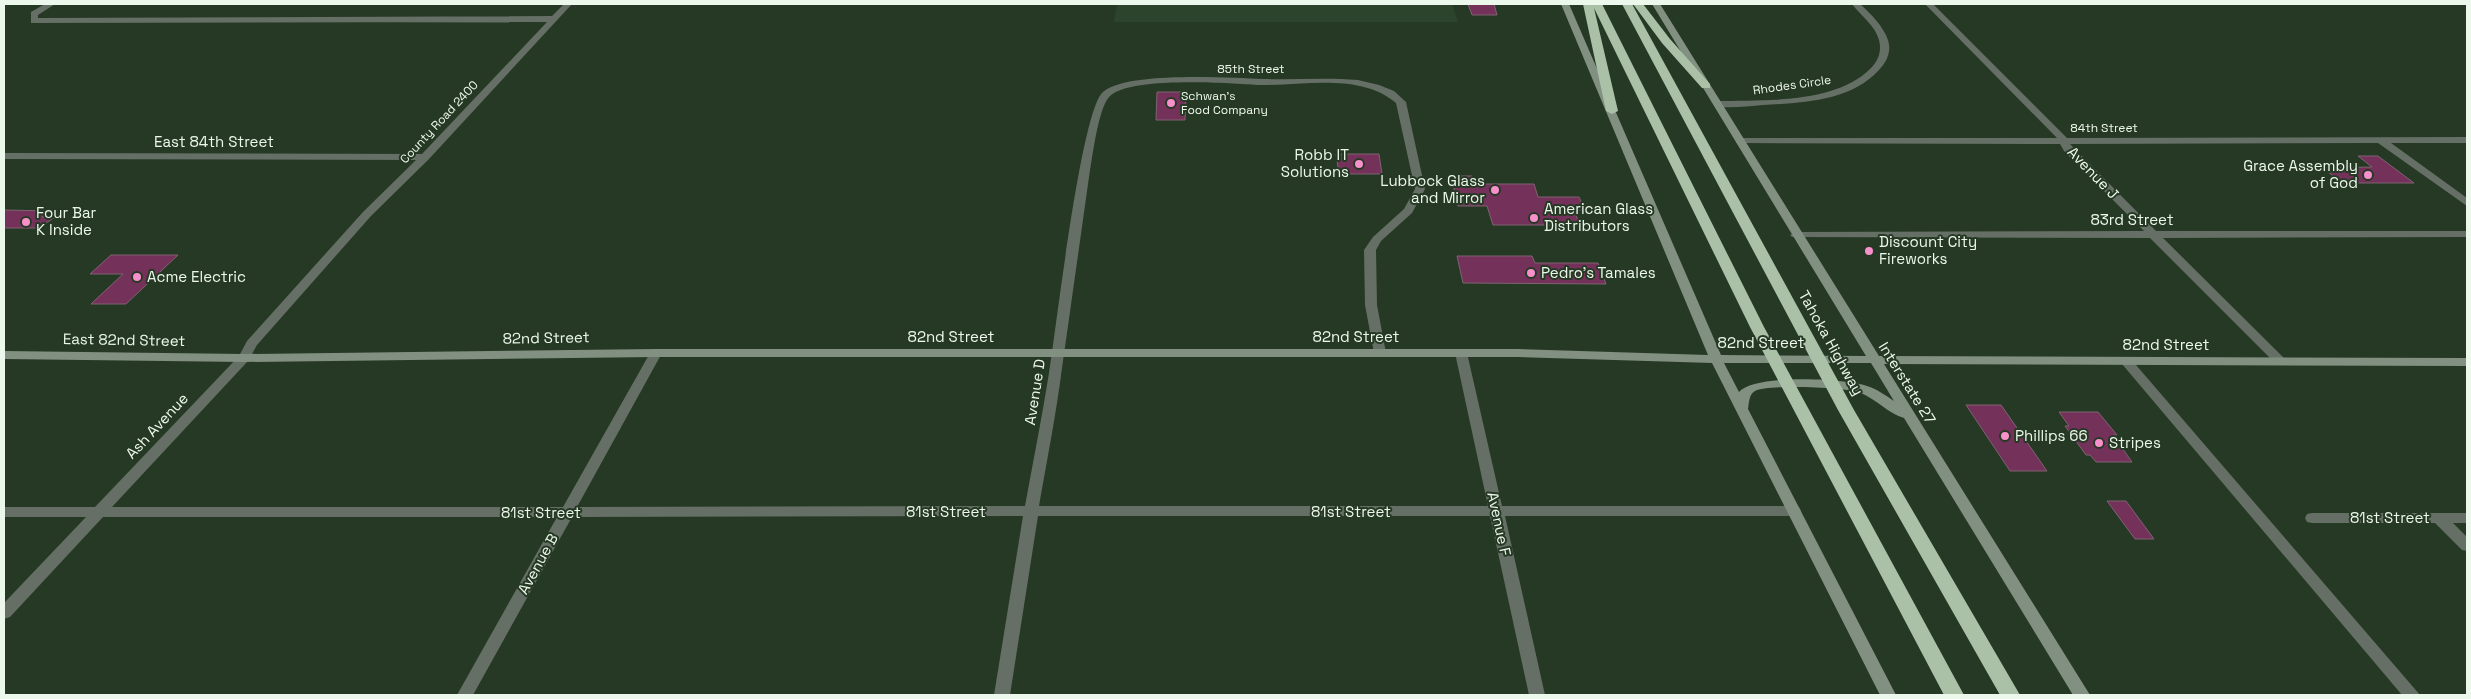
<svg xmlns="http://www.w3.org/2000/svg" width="2471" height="699" viewBox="0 0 2471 699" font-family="'Space Grotesk',sans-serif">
	<rect width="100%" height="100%" fill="#263925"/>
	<polygon fill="#2c442b" points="1117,4 1452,4 1458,22 1114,22"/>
	<g fill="#74325a" stroke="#7f6372">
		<polygon points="1468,4 1494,4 1497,15 1472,15"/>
		<polygon points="1157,92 1186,92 1185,120 1156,120"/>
		<polygon points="1336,154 1379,154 1382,174 1339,174"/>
		<polygon points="2358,156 2378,156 2414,183 2342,183 2323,168 2372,167"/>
		<polygon points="1451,176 1472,176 1474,184 1534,184 1538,197 1579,197 1585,210 1574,211 1580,225 1493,225 1487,206 1458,206"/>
		<polygon points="4,210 50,211 42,217 55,217 39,228 4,228"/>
		<polygon points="111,255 178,255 126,304 91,304 123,274 90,274"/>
		<polygon points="1457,256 1532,256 1535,263 1598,263 1606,284 1463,283"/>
		<polygon points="1966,405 2001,405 2047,471 2010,471"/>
		<polygon points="2059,412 2098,412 2117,435 2113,435 2132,462 2096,462 2090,455 2086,455 2065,426 2069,426"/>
		<polygon points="2107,501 2126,501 2154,539 2135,539"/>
	</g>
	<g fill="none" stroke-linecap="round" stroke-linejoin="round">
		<g fill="#656f65" fill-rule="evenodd">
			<path d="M45 4H55L38 15V18L552 16 564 4H572L429 159 371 216 257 345 248 361 112 507H563L650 353 656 349 662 353 577 507 1025 506C1033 462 1042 417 1049 373 1056 331 1081 110 1103 92 1128 71 1229 78 1263 79 1295 80 1326 77 1358 80L1379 85 1394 91 1406 102 1425 189 1412 213 1381 241 1376 250 1377 305 1386 353 1380 357 1374 353 1365 305 1364 250 1373 237 1404 209 1415 189 1396 103C1360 72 1302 86 1257 85 1228 83 1128 76 1109 97 1098 109 1092 160 1089 177 1080 241 1071 305 1062 368 1056 415 1047 460 1039 506H1488L1455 353 1461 349 1467 353 1502 506H1794L1799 507 1801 511 1799 515 1794 516H1505L1545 695H1529L1490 516H1038L1010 695H994L1023 516 572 517 473 695H457L557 517H103L10 617 4 619V603L86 517H4V507H95L239 356 247 341 363 212 416 160 4 159V153L422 154 547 22 31 23V12Z"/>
			<path d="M1852 4H1860C1871 14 1883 26 1888 40 1892 52 1886 63 1878 71 1850 101 1802 103 1763 105 1748 106 1729 109 1714 106V102L1717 101C1764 100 1836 104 1871 68 1878 61 1882 51 1879 40 1875 25 1861 16 1852 4Z"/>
			<polygon points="1925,4 1933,4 2067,138 2467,137 2467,143 2391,143 2467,198 2467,206 2378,143 2070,144 2156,231 2467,231 2467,237 2163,238 2285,359 2287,362 2285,365 2277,365 2150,238 1792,237 1790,235 1796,232 2144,231 2064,151 2060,144 1736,143 1736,139 1740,138 2057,138"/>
			<polygon points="2126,357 2130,358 2420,695 2402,695 2122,364 2120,361"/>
			<polygon points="2312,513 2467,513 2467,523 2453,523 2467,537 2467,551 2462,550 2435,523 2312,523 2307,522 2305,518 2307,514"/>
		</g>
		<path fill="#819080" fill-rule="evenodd" d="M1561 4H1569L1721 355 1866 356 1652 4H1660L1879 356 2467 358V366L1884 364 2090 695H2073L1904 418C1889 414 1876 399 1861 393 1847 387 1768 384 1755 391 1749 394 1749 403 1748 409L1896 695H1880L1712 363 1518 357H656L244 362 4 359V351L244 354 656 349H1518L1708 355ZM1724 363H1871L1894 401C1885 395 1877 389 1867 386 1844 378 1755 374 1739 392Z"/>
		<g fill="#aac1a8" fill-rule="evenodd">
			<polygon points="1583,4 1602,4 1764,327 1964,695 1944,695 1750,327 1594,8 1618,111 1612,114 1606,111"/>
			<polygon points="1622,4 1632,4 1854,410 2020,695 2000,695 1838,410"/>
			<polygon points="1633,4 1643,4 1670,39 1710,84 1710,88 1702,88 1662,43"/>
		</g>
	</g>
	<g fill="#f890cc" stroke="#263925" stroke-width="2">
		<circle cx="1171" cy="103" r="5"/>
		<circle cx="1359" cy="164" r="5"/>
		<circle cx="2368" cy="175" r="5"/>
		<circle cx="1495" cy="190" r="5"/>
		<circle cx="1534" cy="218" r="5"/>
		<circle cx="26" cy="222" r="5"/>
		<circle cx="1869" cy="251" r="5"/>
		<circle cx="1531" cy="273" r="5"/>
		<circle cx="137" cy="277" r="5"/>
		<circle cx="2005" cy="436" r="5"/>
		<circle cx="2099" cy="443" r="5"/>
	</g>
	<g text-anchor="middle" stroke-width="4" stroke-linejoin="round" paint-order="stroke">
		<g font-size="12" fill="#ecf8eb" stroke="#263925">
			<text x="1251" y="73">85th Street</text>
			<text transform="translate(1792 85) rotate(-8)" y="4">Rhodes Circle</text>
			<text transform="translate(439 122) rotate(-47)" y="4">County Road 2400</text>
			<text x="2104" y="132">84th Street</text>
		</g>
		<g font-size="12" fill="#ecf8eb" stroke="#263925" text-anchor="start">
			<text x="1181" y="100">Schwan's<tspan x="1181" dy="14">Food Company</tspan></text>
		</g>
		<g font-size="15" fill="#ecf8eb" stroke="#263925">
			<text x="214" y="147">East 84th Street</text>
			<text transform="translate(2093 173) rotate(46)" y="5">Avenue J</text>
			<text x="2132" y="225">83rd Street</text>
			<text x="951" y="342">82nd Street</text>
			<text x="1356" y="342">82nd Street</text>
			<text transform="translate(546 338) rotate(-1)" y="5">82nd Street</text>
			<text transform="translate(124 340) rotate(1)" y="5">East 82nd Street</text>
			<text x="1761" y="348">82nd Street</text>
			<text transform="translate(1831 343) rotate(61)" y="5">Tahoka Highway</text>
			<text x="2166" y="350">82nd Street</text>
			<text transform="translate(1907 383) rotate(58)" y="5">Interstate 27</text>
			<text transform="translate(1035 392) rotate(-81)" y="5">Avenue D</text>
			<text transform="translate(157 426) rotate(-47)" y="5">Ash Avenue</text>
			<text x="946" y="517">81st Street</text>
			<text x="1351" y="517">81st Street</text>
			<text x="541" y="518">81st Street</text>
			<text x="2390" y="523">81st Street</text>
			<text transform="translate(1499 524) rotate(78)" y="5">Avenue F</text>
			<text transform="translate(538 564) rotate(-61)" y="5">Avenue B</text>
		</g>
		<g font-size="15" fill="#ecf8eb" stroke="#263925" text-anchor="start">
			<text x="1349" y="160" text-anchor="end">Robb IT<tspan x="1349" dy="17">Solutions</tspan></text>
			<text x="2358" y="171" text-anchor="end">Grace Assembly<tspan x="2358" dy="17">of God</tspan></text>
			<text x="1485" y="186" text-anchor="end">Lubbock Glass<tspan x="1485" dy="17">and Mirror</tspan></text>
			<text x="1544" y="214">American Glass<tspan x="1544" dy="17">Distributors</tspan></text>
			<text x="36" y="218">Four Bar<tspan x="36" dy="17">K Inside</tspan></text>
			<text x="1879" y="247">Discount City<tspan x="1879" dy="17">Fireworks</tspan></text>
			<text x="1541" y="278">Pedro's Tamales</text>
			<text x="147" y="282">Acme Electric</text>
			<text x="2015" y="441">Phillips 66</text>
			<text x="2109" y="448">Stripes</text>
		</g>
	</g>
	<rect width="2471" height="699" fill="none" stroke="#ecf8eb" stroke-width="10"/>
</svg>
